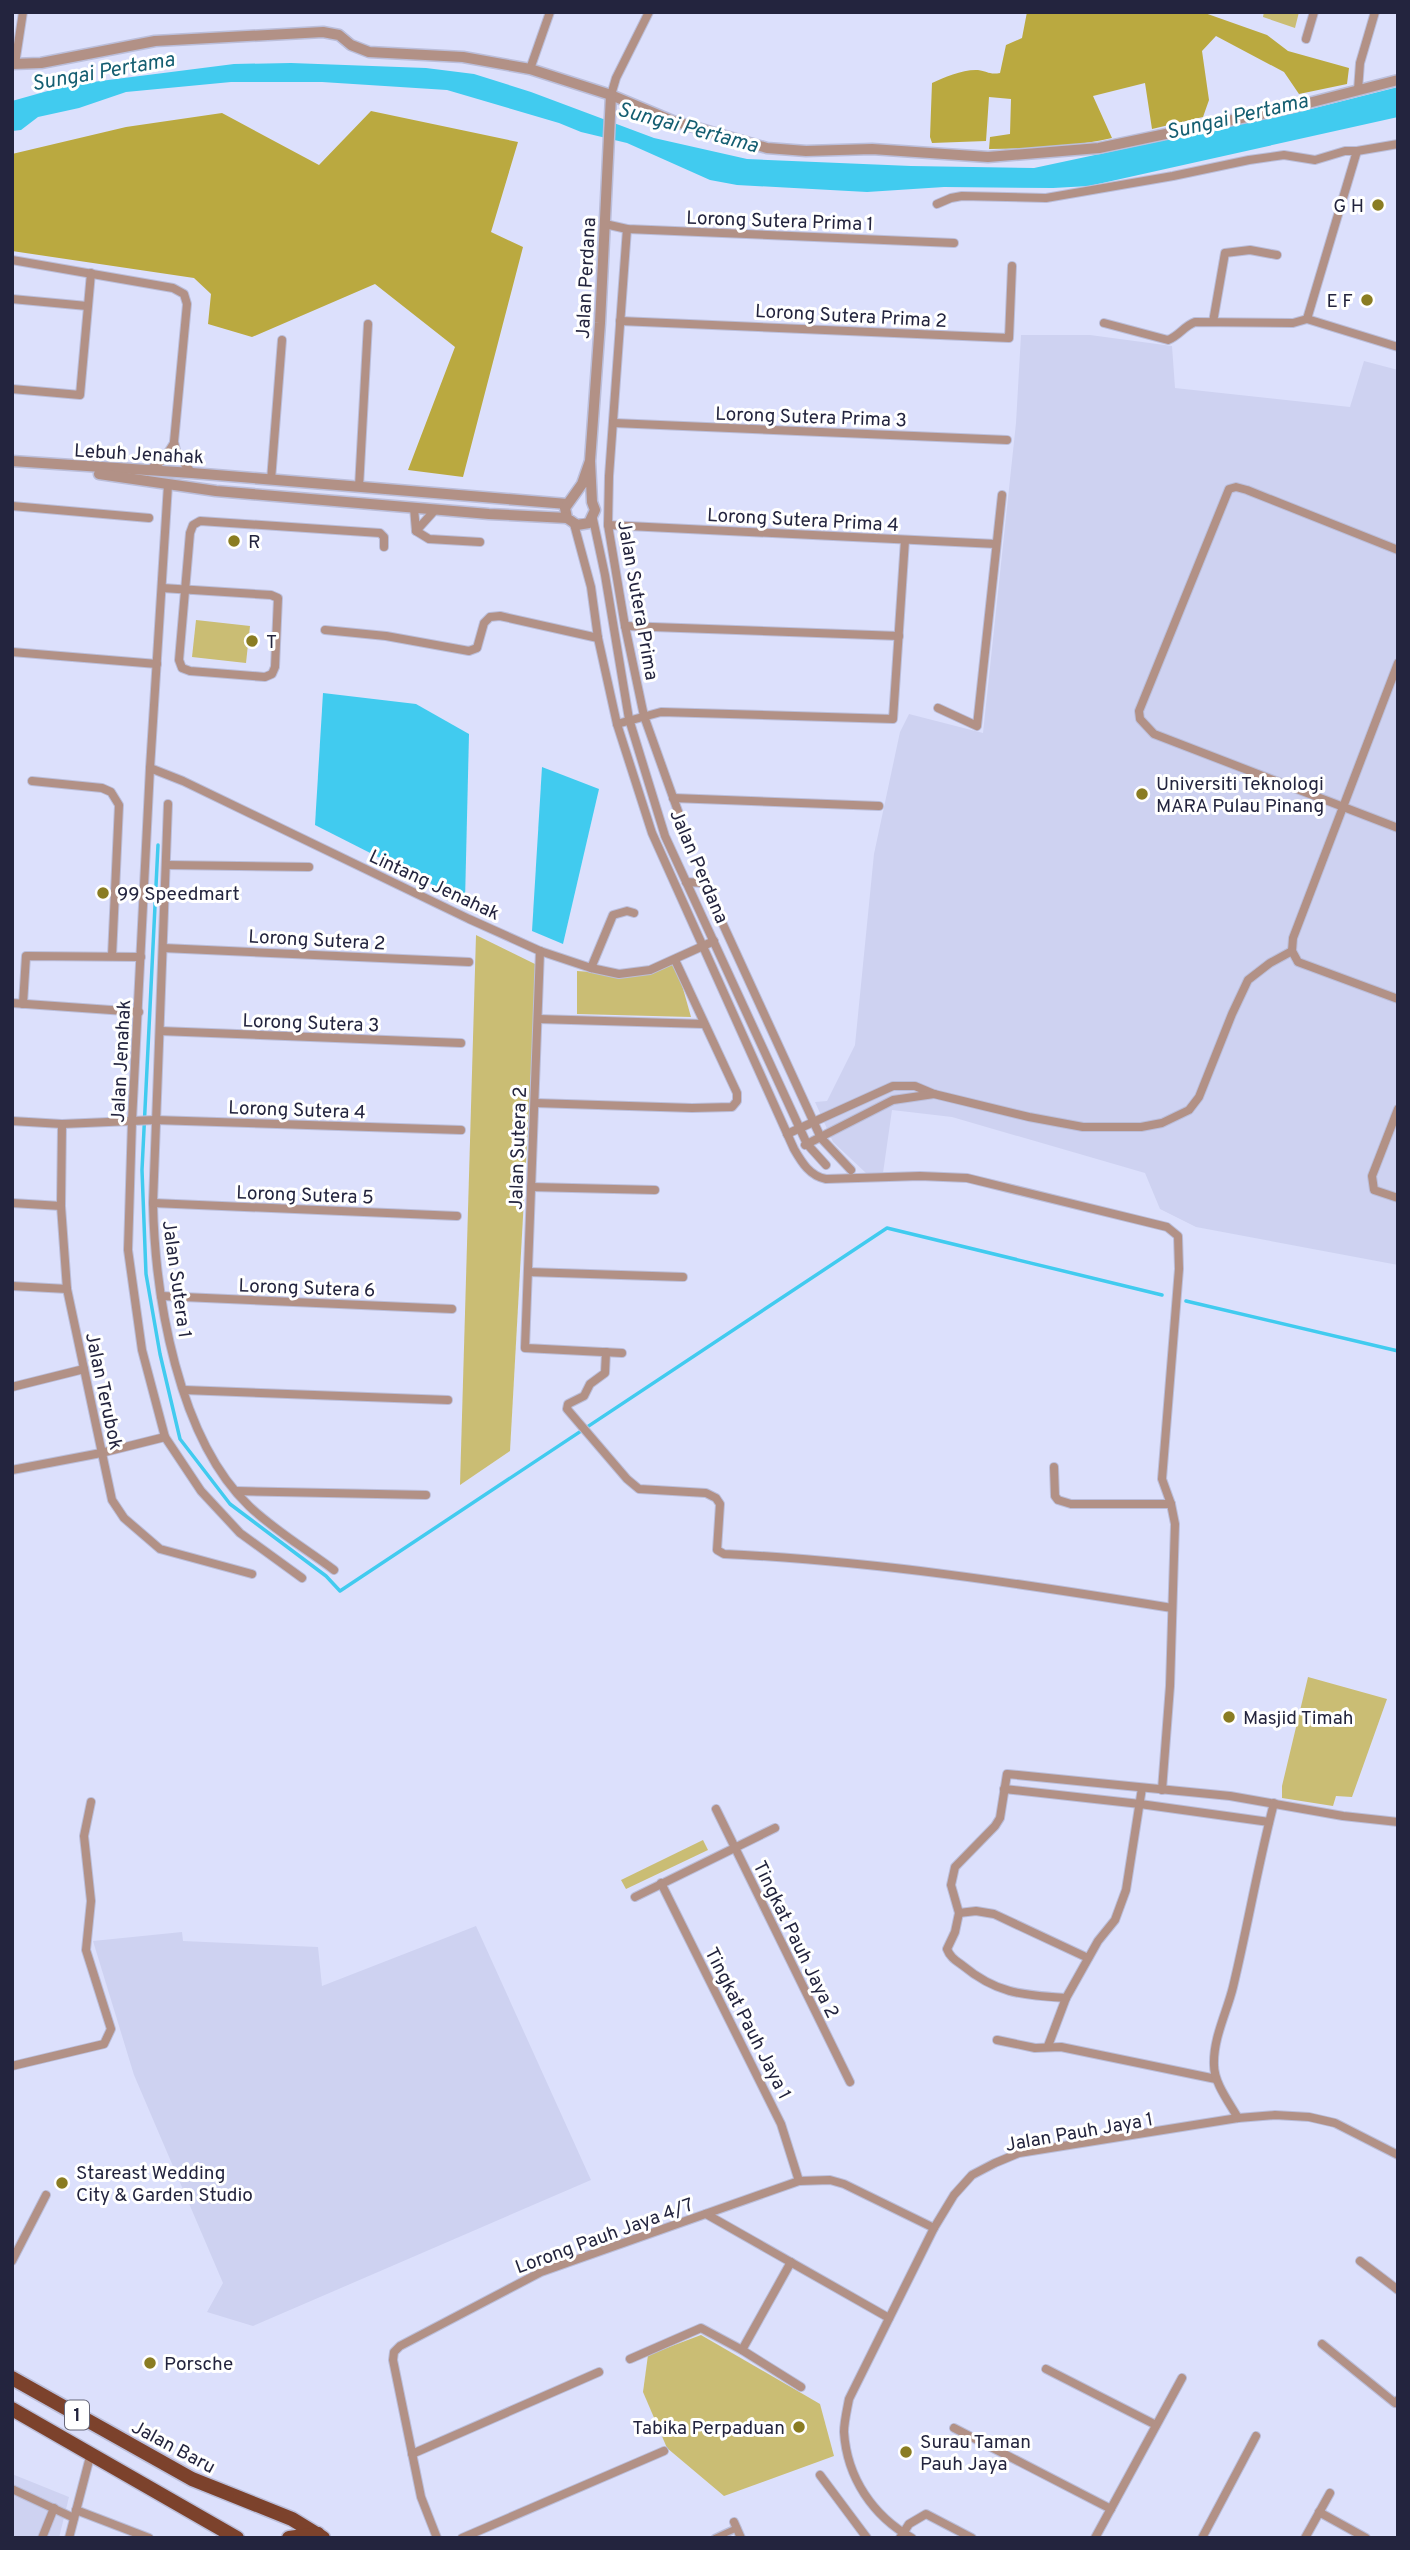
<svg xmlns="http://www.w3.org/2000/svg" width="1410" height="2550" viewBox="0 0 1410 2550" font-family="Overpass,sans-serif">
	<rect width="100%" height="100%" fill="#dce0fc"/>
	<g fill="#ced2f1">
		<polygon points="1021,335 1090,335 1172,346 1175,388 1350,407 1364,361 1398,370 1398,1265 1196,1227 1160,1209 1145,1173 952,1117 892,1110 883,1173 866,1173 833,1142 815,1102 827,1101 855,1045 874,854 900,732 909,714 983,733 1016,423"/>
		<polygon points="476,1926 591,2180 253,2326 207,2312 223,2283 134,2075 93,1941 182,1932 183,1941 318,1947 322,1986"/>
		<polygon points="12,2474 69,2497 59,2538 12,2538"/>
	</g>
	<g fill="#cabd74">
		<polygon points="1264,12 1299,12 1295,28 1263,17"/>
		<polygon points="196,620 250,626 246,663 192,657"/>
		<polygon points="476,935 537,965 510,1451 460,1485"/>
		<polygon points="675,960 691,1017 577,1014 577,971 619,974"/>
		<polygon points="1308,1677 1387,1699 1352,1797 1336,1796 1333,1806 1282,1798 1282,1786"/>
		<polygon points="703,1840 708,1850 626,1889 621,1880"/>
		<polygon points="701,2335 820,2404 834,2456 724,2496 667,2448 643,2392 648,2355"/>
	</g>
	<g fill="#baa940">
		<path d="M1027 12H1202L1267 35 1288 51 1349 68 1347 84 1299 94 1284 72 1216 36 1202 51 1209 100 1203 117 1152 129 1145 83 1093 96 1112 138C1072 147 1030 149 989 149L990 137 1010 134 1011 99 989 97 986 141 932 143 930 137 932 83C944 77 964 69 978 70 987 71 989 75 1000 73L1006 45 1022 38Z"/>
		<polygon points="371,111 518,142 491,232 523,247 463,477 408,470 455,347 375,284 252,337 208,324 211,294 194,278 12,251 12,154 126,127 222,113 319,165"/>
	</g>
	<g fill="#41cbef">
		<polygon points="291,63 426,68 474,74 531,92 654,138 747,159 911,166 1034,168 1311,109 1398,87 1398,117 1089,186 1053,188 944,187 867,192 737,185 710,180 627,143 581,132 559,123 447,90 322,82 231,82 126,92 79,108 38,117 21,130 12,131 12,101 69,85 234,64"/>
		<polygon points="323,693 416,704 469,734 465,901 315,825"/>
		<polygon points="542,767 599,789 563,944 532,931"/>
	</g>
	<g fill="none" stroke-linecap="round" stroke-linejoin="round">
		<g stroke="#41cbef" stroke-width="3.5">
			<polyline points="158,845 142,1170 146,1274 160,1354 180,1439 230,1504 326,1576 340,1591 887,1228 1162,1295"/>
			<polyline points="1186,1301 1398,1351"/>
		</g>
		<defs>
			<polyline id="pedestrian" points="715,2538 737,2528"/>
			<g id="minor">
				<polyline points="1306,39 1314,12"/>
				<polyline points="15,64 23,12"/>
				<polyline points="530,69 550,12"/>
				<polyline points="1358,90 1360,63 1375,12"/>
				<polyline points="611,95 616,78 649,12"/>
				<polyline points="1357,151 1307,319 1398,347"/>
				<polyline points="937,204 951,198 962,196 1046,198 1173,176 1249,160 1284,155 1315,160 1345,151 1357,151 1398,144"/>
				<polyline points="605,224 627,229 954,243"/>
				<polyline points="627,229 609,476 608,525 625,626 644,716 689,842"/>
				<polyline points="12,260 173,288 184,294 187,304 174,442 177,454 191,472"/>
				<polyline points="12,299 87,306"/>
				<polyline points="620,321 1009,338 1012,266"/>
				<polyline points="1213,322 1225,253 1250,250 1277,255"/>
				<path d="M1104 323 1168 340C1179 336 1184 326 1195 322L1293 323 1307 319"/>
				<polyline points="12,389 80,395 91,273"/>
				<polyline points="614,423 1007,440"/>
				<polyline points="148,471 164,459 174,443"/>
				<polyline points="271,480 282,340"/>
				<polyline points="168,485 150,768 132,1121 128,1250 142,1350 165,1437 201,1491 240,1533 302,1578"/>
				<polyline points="359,487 368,324"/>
				<polyline points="12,506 149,518"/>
				<polyline points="414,508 416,531 429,539 480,542"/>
				<polyline points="593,519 605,575 629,719 665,836 807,1144 826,1165"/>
				<path d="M574 524 591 587 598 638 617 724 652 833 794 1149C802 1163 810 1176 826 1179L920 1176 967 1178 1167 1227 1178 1236 1179 1269 1162 1479 1171 1504 1175 1524 1170 1686 1162 1790"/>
				<polyline points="608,525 996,544"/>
				<polyline points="416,531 435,510"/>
				<polyline points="1398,550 1247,490 1236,487 1229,489 1139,711 1140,719 1154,734 1398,828"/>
				<polyline points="162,588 271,595 278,598 275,667 272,674 265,677 190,671 182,668 179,660 190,533 193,525 200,521 380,533 384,537 384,547"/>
				<polyline points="625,626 899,636"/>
				<polyline points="325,630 386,636 469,651 477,648 484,623 490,617 500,616 598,638"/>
				<polyline points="12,652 157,664"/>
				<polyline points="1398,663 1293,938 1292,951 1298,962 1398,999"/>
				<polyline points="938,708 977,726 1002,495"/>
				<polyline points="617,724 661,712 893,719 905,540"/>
				<polyline points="150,768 183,781 469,919 540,951 591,968 619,974 650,970 714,941"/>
				<polyline points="32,781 102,788 111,792 119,805 112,956"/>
				<polyline points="673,798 879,806"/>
				<path d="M168 804 153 1203C155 1297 178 1438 249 1506 274 1530 306 1549 334 1570"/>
				<polyline points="167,865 309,867"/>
				<polyline points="686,882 704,883 821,1138 851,1170"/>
				<polyline points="163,948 469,962"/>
				<polyline points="540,951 525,1348 622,1353"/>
				<polyline points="591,968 613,915 627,911 634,913"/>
				<polyline points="12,1003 139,1012"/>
				<polyline points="23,1004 26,956 141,957"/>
				<polyline points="538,1019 704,1024"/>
				<polyline points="160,1031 461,1043"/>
				<polyline points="535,1103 692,1108 732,1107 737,1101 737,1093 675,960"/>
				<polyline points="1398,1109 1372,1176 1374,1190 1398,1198"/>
				<polyline points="12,1121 62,1124 155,1120 461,1130"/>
				<polyline points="62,1124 61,1206 67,1289 112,1500 124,1518 160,1549 252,1574"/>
				<polyline points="787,1134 893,1086 915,1086 934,1094 1029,1117 1083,1127 1141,1127 1162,1123 1189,1110 1199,1097 1232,1014 1248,980 1270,963 1292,951"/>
				<polyline points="805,1145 893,1100 934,1094"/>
				<polyline points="531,1187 655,1190"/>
				<polyline points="12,1203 61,1206"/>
				<polyline points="153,1203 457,1216"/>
				<polyline points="528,1272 683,1277"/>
				<polyline points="12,1286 67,1289"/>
				<polyline points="161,1296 452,1309"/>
				<path d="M606 1352 605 1373 590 1384 584 1396 568 1404 567 1409 627 1479 639 1489 706 1493 716 1498 720 1504 717 1550 724 1554C875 1561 1023 1584 1172 1608"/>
				<polyline points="12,1387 84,1369"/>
				<polyline points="184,1390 448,1400"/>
				<polyline points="1054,1467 1055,1496 1058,1500 1071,1504 1171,1504"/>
				<polyline points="12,1470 101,1453 165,1437"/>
				<polyline points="236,1491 426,1495"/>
				<polyline points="1004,1789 1140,1804 1269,1822"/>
				<polyline points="716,1809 850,2082"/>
				<polyline points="661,1883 781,2124 799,2181"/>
				<polyline points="635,1897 775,1828"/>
				<polyline points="959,1913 976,1911 994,1914 1088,1958"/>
				<path d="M1066 1998C1022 1995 997 1994 962 1965 955 1960 950 1957 947 1949L955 1932 959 1913 951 1885 955 1867 995 1826 1000 1818 1007 1774 1230 1796 1343 1816 1398 1822"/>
				<polyline points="997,2040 1035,2048 1061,2047 1216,2079"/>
				<polyline points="1048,2046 1066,1998 1098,1941 1115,1920 1126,1890 1142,1788"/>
				<polyline points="12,2066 104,2044 111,2029 86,1950 91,1901 84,1836 91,1802"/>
				<path d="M1238 2118C1229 2102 1214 2083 1214 2065 1213 2038 1227 2012 1233 1987 1248 1925 1258 1864 1274 1803"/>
				<polyline points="706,2214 889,2318"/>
				<polyline points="12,2261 46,2195"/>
				<polyline points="1360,2261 1398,2290"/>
				<polyline points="1322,2344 1395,2403 1398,2400"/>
				<polyline points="742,2350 791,2262"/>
				<polyline points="630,2359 701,2328 742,2350 801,2387"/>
				<polyline points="1046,2369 1156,2425"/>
				<polyline points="954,2428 1111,2509"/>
				<polyline points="412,2454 599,2372"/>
				<polyline points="820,2475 867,2538"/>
				<polyline points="12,2489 74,2518"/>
				<polyline points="76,2510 149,2538"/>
				<polyline points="1319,2512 1366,2538"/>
				<polyline points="734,2522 741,2538"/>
				<polyline points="42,2538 54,2508"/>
				<polyline points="69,2538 91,2453"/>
				<polyline points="437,2538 421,2497 393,2360 394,2352 400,2346 541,2272 799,2181 830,2180 844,2184 934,2228"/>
				<polyline points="462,2538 664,2451"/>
				<polyline points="900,2538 909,2524 926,2514 972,2538"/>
				<path d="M912 2538C873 2516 847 2478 844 2432 844 2422 847 2410 849 2399L934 2228 954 2195 972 2175 995 2163 1019 2153 1238 2118 1275 2115 1309 2117 1335 2123 1398 2155"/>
				<polyline points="1095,2538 1182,2378"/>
				<polyline points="1202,2538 1256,2436"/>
				<polyline points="1305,2538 1330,2493"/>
			</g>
			<g id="tertiary">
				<polyline points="12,64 41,63 155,41 323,32 339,35 351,45 369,52 463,57 530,69 611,95 673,121 767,148 806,151 872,149 988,157 1099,148 1289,108 1398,80"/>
				<polyline points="12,461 192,473 567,504"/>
				<polyline points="590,461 582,484 565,508 567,518 577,525 589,523 595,510 592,502 590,461 600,323 611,95"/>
				<polyline points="99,474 216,491 489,514 567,518"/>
			</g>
			<g id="trunk">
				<polyline points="12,2378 192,2479 292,2519 323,2538"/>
				<polyline points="12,2409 237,2538"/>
				<polyline points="289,2538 318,2534"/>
			</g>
		</defs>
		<use href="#pedestrian" stroke="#bbbeda" stroke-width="9"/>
		<use href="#minor" stroke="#bbbeda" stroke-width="10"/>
		<use href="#tertiary" stroke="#bbbeda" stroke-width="13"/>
		<use href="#trunk" stroke="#bbbeda" stroke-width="17"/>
		<use href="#pedestrian" stroke="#b29186" stroke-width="6"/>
		<use href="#minor" stroke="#b29186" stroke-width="8"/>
		<use href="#tertiary" stroke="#b29186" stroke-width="10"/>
		<use href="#trunk" stroke="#7c422c" stroke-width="14"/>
	</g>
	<g fill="#8a7c22" stroke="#fff" stroke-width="2.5">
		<circle cx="1378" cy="205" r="7"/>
		<circle cx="1367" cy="300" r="7"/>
		<circle cx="234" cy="541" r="7"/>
		<circle cx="252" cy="641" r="7"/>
		<circle cx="1142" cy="794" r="7"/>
		<circle cx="103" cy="893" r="7"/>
		<circle cx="1229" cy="1717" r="7"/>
		<circle cx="62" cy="2183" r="7"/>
		<circle cx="150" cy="2363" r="7"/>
		<circle cx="799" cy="2427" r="7"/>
		<circle cx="906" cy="2452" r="7"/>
	</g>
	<g text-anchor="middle" stroke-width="6" stroke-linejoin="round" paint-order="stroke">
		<rect fill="#fff" stroke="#656678" stroke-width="2" x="65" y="2400.5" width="24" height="29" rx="5"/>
		<g font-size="18" font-weight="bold" fill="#23243e">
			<text x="77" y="2421">1</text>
		</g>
		<g font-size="19" fill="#23243e" stroke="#fff" text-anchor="start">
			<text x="1364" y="212" text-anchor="end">G H</text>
			<text x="1353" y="307" text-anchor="end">E F</text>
			<text x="248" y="548">R</text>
			<text x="266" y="648">T</text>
			<text x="1156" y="790">Universiti Teknologi<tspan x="1156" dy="22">MARA Pulau Pinang</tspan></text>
			<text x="117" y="900">99 Speedmart</text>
			<text x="1243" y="1724">Masjid Timah</text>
			<text x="76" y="2179">Stareast Wedding<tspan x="76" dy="22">City &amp; Garden Studio</tspan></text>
			<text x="164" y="2370">Porsche</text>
			<text x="785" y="2434" text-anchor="end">Tabika Perpaduan</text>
			<text x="920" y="2448">Surau Taman<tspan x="920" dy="22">Pauh Jaya</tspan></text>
		</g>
		<g font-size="19" fill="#23243e" stroke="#fff">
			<text transform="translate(780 220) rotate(2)" y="7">Lorong Sutera Prima 1</text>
			<text transform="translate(585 278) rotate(-87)" y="7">Jalan Perdana</text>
			<text transform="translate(851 315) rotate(3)" y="7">Lorong Sutera Prima 2</text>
			<text transform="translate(811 416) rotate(2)" y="7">Lorong Sutera Prima 3</text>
			<text transform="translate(139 453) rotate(3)" y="7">Lebuh Jenahak</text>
			<text transform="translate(803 519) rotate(3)" y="7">Lorong Sutera Prima 4</text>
			<text transform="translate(639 600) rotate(80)" y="7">Jalan Sutera Prima</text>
			<text transform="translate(700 866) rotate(67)" y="7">Jalan Perdana</text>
			<text transform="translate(435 884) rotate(25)" y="7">Lintang Jenahak</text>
			<text transform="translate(317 939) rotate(3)" y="7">Lorong Sutera 2</text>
			<text transform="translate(311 1022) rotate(2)" y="7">Lorong Sutera 3</text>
			<text transform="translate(120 1061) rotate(-87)" y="7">Jalan Jenahak</text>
			<text transform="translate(297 1109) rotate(2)" y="7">Lorong Sutera 4</text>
			<text transform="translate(517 1148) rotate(-88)" y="7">Jalan Sutera 2</text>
			<text transform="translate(305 1194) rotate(2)" y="7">Lorong Sutera 5</text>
			<text transform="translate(178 1279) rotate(82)" y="7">Jalan Sutera 1</text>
			<text transform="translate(307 1287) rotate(2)" y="7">Lorong Sutera 6</text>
			<text transform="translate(105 1391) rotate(78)" y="7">Jalan Terubok</text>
			<text transform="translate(797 1939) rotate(64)" y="7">Tingkat Pauh Jaya 2</text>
			<text transform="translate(749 2023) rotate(63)" y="7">Tingkat Pauh Jaya 1</text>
			<text transform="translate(1079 2131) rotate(-10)" y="7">Jalan Pauh Jaya 1</text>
			<text transform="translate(604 2235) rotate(-20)" y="7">Lorong Pauh Jaya 4/7</text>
			<text transform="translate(174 2446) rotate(28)" y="7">Jalan Baru</text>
		</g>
		<g font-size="21" font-style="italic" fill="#145e71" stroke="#fff">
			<text transform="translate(103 71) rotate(-10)" y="7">Sungai Pertama</text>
			<text transform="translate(1237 116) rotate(-13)" y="7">Sungai Pertama</text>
			<text transform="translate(688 127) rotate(15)" y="7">Sungai Pertama</text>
		</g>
	</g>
	<rect width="1410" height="2550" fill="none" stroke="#23243e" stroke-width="28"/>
</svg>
